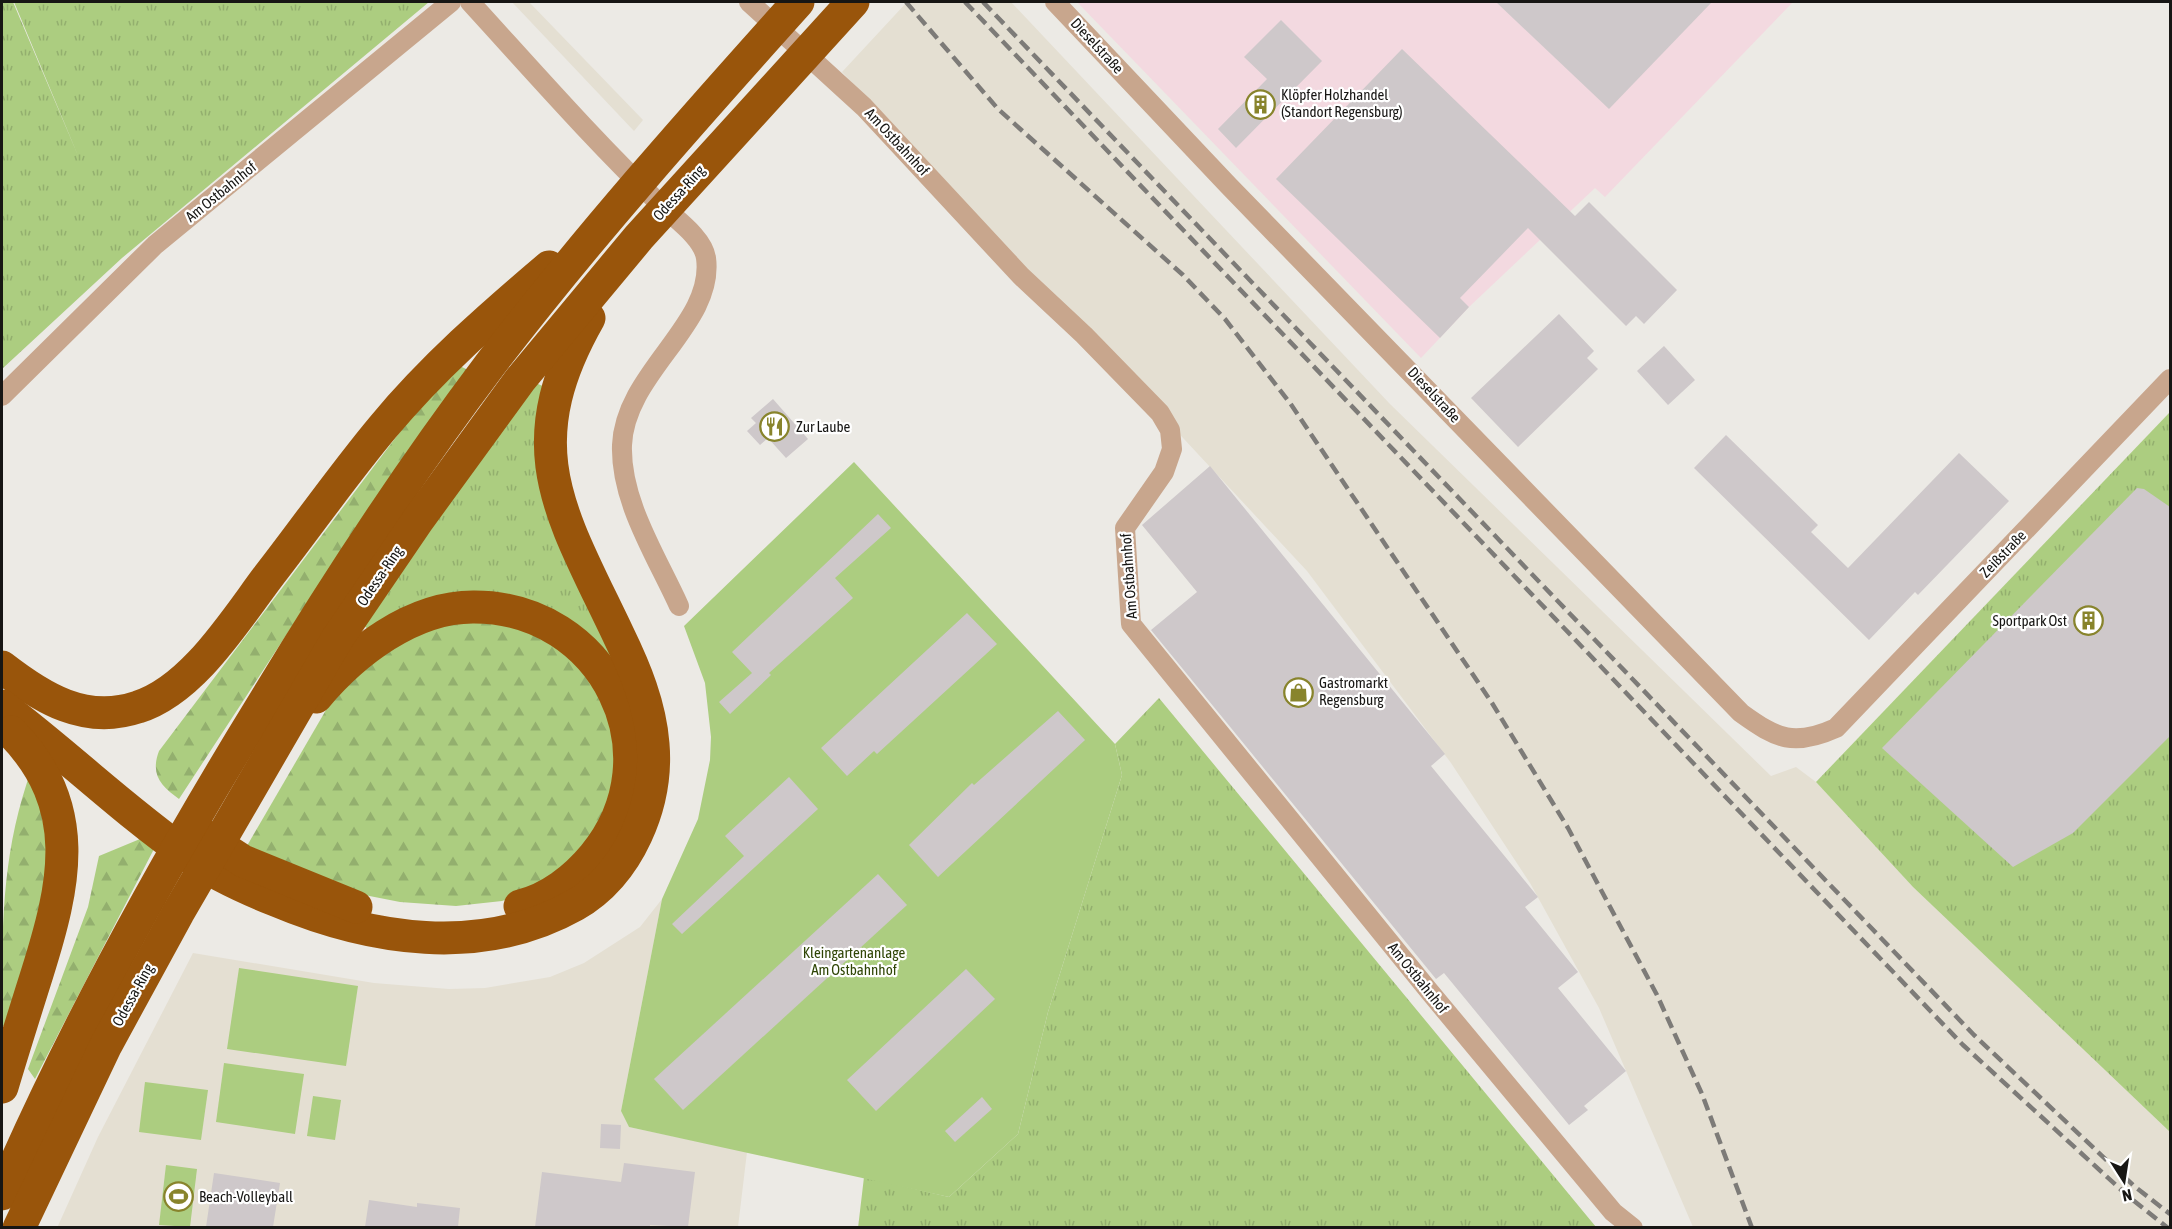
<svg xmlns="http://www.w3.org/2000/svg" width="2172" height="1229" viewBox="0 0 2172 1229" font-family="'Asap Condensed',sans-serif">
	<defs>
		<pattern id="grass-tufts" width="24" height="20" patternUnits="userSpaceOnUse" patternTransform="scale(1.5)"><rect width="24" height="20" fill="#accd80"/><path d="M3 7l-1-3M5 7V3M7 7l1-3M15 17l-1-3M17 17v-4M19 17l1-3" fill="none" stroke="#93af6e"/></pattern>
		<pattern id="forest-firs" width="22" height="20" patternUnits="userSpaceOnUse" patternTransform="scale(1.5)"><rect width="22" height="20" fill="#accd80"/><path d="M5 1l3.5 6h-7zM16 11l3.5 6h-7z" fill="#93af6e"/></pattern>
	</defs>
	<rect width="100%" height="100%" fill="#eceae5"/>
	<polygon fill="#f3d9e0" points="1077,2 1793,2 1605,197 1595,188 1469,307 1421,358"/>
	<g fill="#e4dfd2">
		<polygon points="512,2 529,2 643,120 634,131"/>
		<polygon points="907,2 1011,2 1390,404 1771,776 1796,767 1816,782 1913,887 2170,1132 2170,1227 1693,1227 1599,1008 1530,883 1451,763 1307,571 842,72"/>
		<polygon points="662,899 621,1111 629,1127 747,1152 738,1227 57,1228 98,1137 193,953 374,983 449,989 485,988 550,977 584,963 640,927"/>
	</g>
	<g fill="url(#grass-tufts)">
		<polygon points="2,2 13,2 79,158 14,2 429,2 122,258 2,369"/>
		<polygon points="536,383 547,388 542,408 627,675 372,632 364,626 417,546"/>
		<polygon points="2170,412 2170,1132 1913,887 1816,782"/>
		<polygon points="1159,698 1596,1227 858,1228 864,1177 949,1197 1018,1134 1048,1012 1122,775 1115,744"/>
	</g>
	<g fill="url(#forest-firs)">
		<path d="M458 365 470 371 362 519 179 799C161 786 150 775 159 751L415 412Z"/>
		<polygon points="491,620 567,648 612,712 616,788 584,852 526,893 502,901 456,906 400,902 339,890 244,851 326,710 348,681 371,657 435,624"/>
		<path d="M32 768 49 851 45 893 10 1027 2 1026C2 933 0 856 32 768Z"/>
		<polygon points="140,839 155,847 35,1079 28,1069 88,907 99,856"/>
	</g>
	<g fill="#accd80">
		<polygon points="854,462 1115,744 1122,775 1048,1012 1018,1134 949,1197 629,1127 621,1111 662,899 698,819 710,760 711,737 705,683 684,626"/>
		<polygon points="239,968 358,986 346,1066 227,1049"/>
		<polygon points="224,1063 304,1074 295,1134 216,1122"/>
		<polygon points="145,1082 208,1090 201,1140 139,1132"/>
		<polygon points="313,1096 341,1100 335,1140 307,1136"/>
		<polygon points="166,1165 197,1169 190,1227 159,1225"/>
	</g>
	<g fill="#cec8ca">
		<polygon points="1496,2 1712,2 1609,109"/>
		<polygon points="1281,20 1322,61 1236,148 1218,129 1267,79 1244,57"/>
		<polygon points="1402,49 1575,216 1589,202 1677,290 1644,324 1636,316 1626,326 1528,228 1460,298 1469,307 1440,338 1276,179"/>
		<polygon points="1559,314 1594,351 1587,358 1598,369 1518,447 1471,398"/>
		<polygon points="1664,346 1695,380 1668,405 1637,371"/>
		<polygon points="773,399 808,439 786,458 768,438 760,445 747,431 756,423 751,418"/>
		<polygon points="1726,435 1818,525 1811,532 1848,568 1959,453 2009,501 1918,595 1915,592 1869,640 1694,468"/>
		<polygon points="1210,466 1445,754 1431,766 1538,897 1525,907 1578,972 1558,988 1626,1071 1584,1106 1588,1110 1569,1125 1444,973 1436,979 1151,630 1197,592 1142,525"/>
		<polygon points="2137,488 2144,489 2170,507 2170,736 2073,833 2013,867 1882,748"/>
		<polygon points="878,514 891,528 835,578 853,598 769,673 771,675 730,714 719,702 752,673 732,652"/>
		<polygon points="967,613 997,644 877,754 874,751 847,776 821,748"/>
		<polygon points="1058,711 1085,740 938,877 909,845 972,783 974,785"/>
		<polygon points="789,777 818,809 682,934 672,924 744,856 725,836"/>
		<polygon points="878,874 907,905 683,1110 654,1079"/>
		<polygon points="966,969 995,999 876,1111 847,1080"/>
		<polygon points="982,1097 992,1109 955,1142 945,1131"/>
		<polygon points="601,1124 621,1125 620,1149 600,1148"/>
		<polygon points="624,1163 695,1172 688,1227 650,1225 650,1227 535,1227 542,1172 621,1182"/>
		<polygon points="214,1173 280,1183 273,1227 206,1227"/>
		<polygon points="369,1200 417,1207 417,1203 460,1208 458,1227 365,1227"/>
	</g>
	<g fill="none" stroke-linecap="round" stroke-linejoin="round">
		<g stroke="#c8a68d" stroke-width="20">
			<path d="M470 2C533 71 595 142 663 207 677 220 703 238 706 258 715 324 625 372 622 445 620 501 657 557 679 606"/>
			<polyline points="749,2 864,107 1021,276 1084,335 1160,413 1170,430 1172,449 1164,472 1125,528 1131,624 1429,991 1613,1212 1633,1228"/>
			<path d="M1055 2 1228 185 1741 713C1777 739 1794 747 1836 728L2170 379"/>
			<polyline points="2,396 155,245 451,2"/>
		</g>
		<g stroke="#99550b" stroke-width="33">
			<path d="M2 667C42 698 85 725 138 707 192 690 234 622 267 578 306 528 342 476 383 427 432 368 490 317 549 267"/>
			<path d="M316 697C354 652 412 607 473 607 604 606 678 754 594 856 575 879 549 899 520 906"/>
			<path d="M2 706C66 754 123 810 189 856 216 875 245 888 275 900 370 940 481 958 575 905 629 874 658 804 653 744 650 705 635 669 618 634 560 512 515 448 589 318"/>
			<polyline points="200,833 243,861 356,907"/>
			<path d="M2 1087C13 1050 25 1012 37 974 65 885 84 806 11 732"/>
			<path d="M2 1194C75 1026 164 865 260 709 331 591 406 476 489 366 586 239 692 120 798 2"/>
			<polyline points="19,1228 106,1045 178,913 337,639 418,520 520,380 639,237 853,2"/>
		</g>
		<g stroke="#7d7b78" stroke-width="4.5" stroke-dasharray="12 6" stroke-linecap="butt">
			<polyline points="906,2 998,109 1183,275 1225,319 1290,403 1492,703 1568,828 1657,995 1702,1094 1752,1228"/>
			<polyline points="965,2 1963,1045 2129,1197 2168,1228"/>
			<polyline points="983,2 1974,1035 2134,1186 2170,1214"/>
		</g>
	</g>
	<defs>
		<symbol id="building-ring" viewBox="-11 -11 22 22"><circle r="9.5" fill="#fff" stroke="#88842c" stroke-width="1.5"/><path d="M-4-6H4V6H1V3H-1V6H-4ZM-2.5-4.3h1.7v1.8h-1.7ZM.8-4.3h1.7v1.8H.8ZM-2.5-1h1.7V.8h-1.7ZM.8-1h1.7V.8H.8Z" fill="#88842c"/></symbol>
		<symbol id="restaurant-ring" viewBox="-11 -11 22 22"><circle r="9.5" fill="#fff" stroke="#88842c" stroke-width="1.5"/><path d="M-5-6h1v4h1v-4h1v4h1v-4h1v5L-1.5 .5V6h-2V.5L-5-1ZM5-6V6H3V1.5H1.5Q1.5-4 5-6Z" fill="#88842c"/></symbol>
		<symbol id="shop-ring" viewBox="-11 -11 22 22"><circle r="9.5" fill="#fff" stroke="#88842c" stroke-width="1.5"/><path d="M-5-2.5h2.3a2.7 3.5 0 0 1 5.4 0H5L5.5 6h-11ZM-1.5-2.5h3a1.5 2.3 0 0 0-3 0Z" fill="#88842c"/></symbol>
		<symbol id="stadium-ring" viewBox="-11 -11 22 22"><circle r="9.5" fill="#fff" stroke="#88842c" stroke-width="1.5"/><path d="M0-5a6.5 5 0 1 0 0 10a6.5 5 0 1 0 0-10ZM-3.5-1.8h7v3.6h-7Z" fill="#88842c"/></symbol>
	</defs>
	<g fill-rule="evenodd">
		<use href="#building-ring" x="1244" y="88" width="33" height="33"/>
		<use href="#restaurant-ring" x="758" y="410" width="33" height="33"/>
		<use href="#building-ring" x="2072" y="604" width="33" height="33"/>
		<use href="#shop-ring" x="1282" y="676" width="33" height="33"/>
		<use href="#stadium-ring" x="162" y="1180" width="33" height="33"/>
	</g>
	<g text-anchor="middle" stroke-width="4.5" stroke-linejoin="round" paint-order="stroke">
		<g font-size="15" fill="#171614" stroke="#fff">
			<text transform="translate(1097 46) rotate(47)" y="5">Dieselstraße</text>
			<text transform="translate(897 142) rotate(47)" y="5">Am Ostbahnhof</text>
			<text transform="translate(221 192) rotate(-39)" y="5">Am Ostbahnhof</text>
			<text transform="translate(679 193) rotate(-48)" y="5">Odessa-Ring</text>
			<text transform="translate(1434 395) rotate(47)" y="5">Dieselstraße</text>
			<text transform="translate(2003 554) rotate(-46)" y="5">Zeißstraße</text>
			<text transform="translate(380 576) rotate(-56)" y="5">Odessa-Ring</text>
			<text transform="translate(1129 576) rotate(-94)" y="5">Am Ostbahnhof</text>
			<text transform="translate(1418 978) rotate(51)" y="5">Am Ostbahnhof</text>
			<text transform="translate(133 995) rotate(-61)" y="5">Odessa-Ring</text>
		</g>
		<g font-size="15" fill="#171614" stroke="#fff" text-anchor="start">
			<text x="1281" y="100">Klöpfer Holzhandel<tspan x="1281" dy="17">(Standort Regensburg)</tspan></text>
			<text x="796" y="432">Zur Laube</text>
			<text x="2067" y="626" text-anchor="end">Sportpark Ost</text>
			<text x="1319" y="688">Gastromarkt<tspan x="1319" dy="17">Regensburg</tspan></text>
			<text x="199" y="1202">Beach-Volleyball</text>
		</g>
		<g font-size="15" fill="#2f4505" stroke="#fff">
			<text x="854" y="958">Kleingartenanlage<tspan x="854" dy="17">Am Ostbahnhof</tspan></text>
		</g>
	</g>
	<rect width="2172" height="1229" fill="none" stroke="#171614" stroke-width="6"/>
	<g transform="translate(2124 1181) rotate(168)" stroke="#ffffff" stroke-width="4.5" paint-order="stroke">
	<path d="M0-4.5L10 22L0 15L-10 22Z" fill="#171614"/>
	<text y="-9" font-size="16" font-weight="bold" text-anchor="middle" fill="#171614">N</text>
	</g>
</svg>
